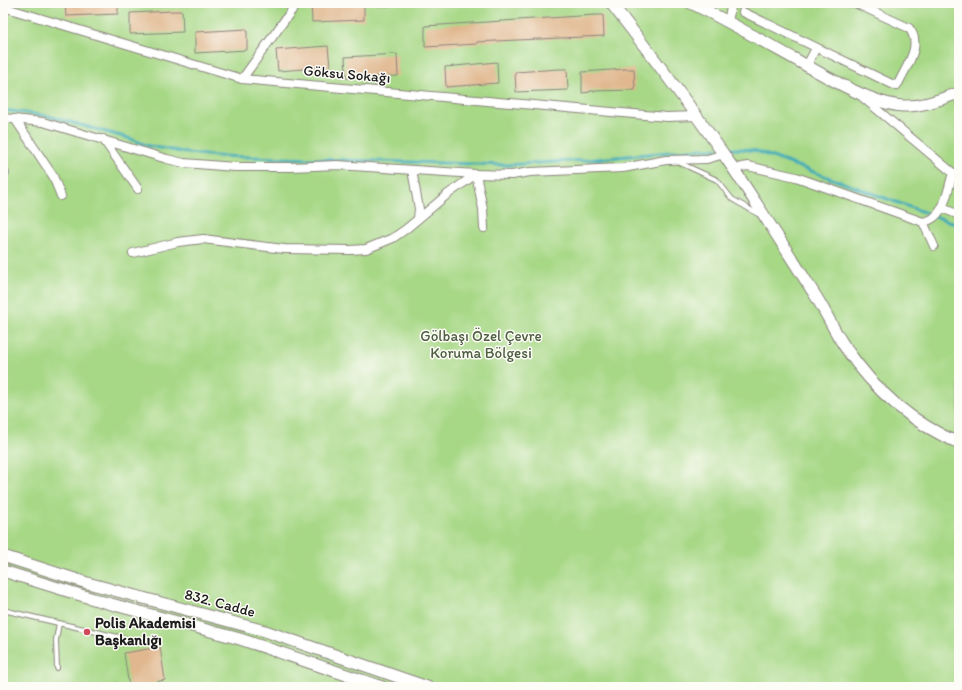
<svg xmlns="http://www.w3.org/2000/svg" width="962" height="690" viewBox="0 0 962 690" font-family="Itim,sans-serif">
	<rect width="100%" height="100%" fill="#fdfcf7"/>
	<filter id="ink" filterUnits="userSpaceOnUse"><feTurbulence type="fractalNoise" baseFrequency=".025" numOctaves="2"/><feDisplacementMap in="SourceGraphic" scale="8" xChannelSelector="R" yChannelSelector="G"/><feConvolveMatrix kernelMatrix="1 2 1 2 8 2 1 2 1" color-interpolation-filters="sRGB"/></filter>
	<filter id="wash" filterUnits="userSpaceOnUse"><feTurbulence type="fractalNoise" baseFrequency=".012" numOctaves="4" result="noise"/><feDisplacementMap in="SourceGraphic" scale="16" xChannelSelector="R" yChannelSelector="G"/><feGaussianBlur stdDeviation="0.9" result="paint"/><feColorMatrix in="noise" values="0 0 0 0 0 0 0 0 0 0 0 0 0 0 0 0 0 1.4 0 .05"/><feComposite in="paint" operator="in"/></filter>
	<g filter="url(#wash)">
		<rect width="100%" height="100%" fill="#f8eddc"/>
		<rect fill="#a7d886" stroke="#627a51" x="3" y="3" width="956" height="684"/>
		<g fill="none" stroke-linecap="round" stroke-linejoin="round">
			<g stroke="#3aaab7" stroke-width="3">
				<polyline points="3,110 48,116 128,138 149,146 188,153 216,156 506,165 586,160 700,149 717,149"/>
				<polyline points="722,149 742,149 756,151 959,225"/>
			</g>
		</g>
		<g id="blocks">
			<g fill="#e0b78e">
				<polygon points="65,3 118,3 118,14 66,16"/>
				<polygon points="311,3 364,3 364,20 312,22"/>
				<polygon points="174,11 182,11 183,32 130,34 130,13"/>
				<polygon points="595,15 603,15 604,36 496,41 477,42 477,44 425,47 425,26"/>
				<polygon points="247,29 247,50 195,53 195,32"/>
				<polygon points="328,46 330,67 278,71 276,50"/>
				<polygon points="397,54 398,76 346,78 345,57"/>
				<polygon points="497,62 498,83 446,87 445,67"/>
				<polygon points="559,69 567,69 568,90 516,92 515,72"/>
				<polygon points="626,69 634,69 635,90 590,91 590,92 582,93 582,72"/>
				<polygon points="160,647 165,680 155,682 155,687 129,687 124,653"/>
			</g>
		</g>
	</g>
	<g filter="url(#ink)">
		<use href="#blocks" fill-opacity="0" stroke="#8a847c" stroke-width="1"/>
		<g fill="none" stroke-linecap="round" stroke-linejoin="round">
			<defs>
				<g id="lane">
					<polyline points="678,162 717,180 732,199 758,214"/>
					<polyline points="3,610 135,641"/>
					<polyline points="57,668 56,640 59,623"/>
				</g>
				<g id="street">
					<polyline points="3,7 242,79 667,117 697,116"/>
					<path d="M743 12 896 86 899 82C907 65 923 45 909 28L855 3"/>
					<polyline points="728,21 732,3"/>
					<polyline points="807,65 816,48"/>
					<polyline points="242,79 297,3"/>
					<polyline points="861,96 959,178"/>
					<polyline points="3,118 43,122 167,159 184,163 235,167 291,167 337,165 476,174 512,175 530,172 623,168 666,160 707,159 724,154"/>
					<polyline points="15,119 53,176 61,196"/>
					<polyline points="103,139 138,189"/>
					<polyline points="412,170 419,209 418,218"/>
					<path d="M735 171 741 167 748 166 796 177 923 222C945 219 947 191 953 173"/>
					<polyline points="3,172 5,173"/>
					<polyline points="942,208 959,215"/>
					<polyline points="923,222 934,246"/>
					<polyline points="133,253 178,242 203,239 284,249 350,250 366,249 393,238 406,229 448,194 476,174 483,209 484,228"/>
				</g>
				<g id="secondary">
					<path d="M611 3C654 58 696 113 735 171 762 212 789 254 815 295 826 312 834 331 845 347 875 391 911 423 959 443"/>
					<path d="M691 3C726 20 759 39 793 58 822 74 870 104 903 106 922 107 941 99 959 93"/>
					<polyline points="3,556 84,582 265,631 427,687"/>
					<polyline points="3,571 100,601 240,639 382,687"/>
				</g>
			</defs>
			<use href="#lane" stroke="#8a847c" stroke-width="6"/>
			<use href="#street" stroke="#8a847c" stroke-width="10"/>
			<use href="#secondary" stroke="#8a847c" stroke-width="13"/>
			<use href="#lane" stroke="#fff" stroke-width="4"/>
			<use href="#street" stroke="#fff" stroke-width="8"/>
			<use href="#secondary" stroke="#fff" stroke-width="11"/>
		</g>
	</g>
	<circle fill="#d1495b" stroke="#fdfcf7" stroke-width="1.5" cx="87" cy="632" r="4"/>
	<g text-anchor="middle" stroke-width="3" stroke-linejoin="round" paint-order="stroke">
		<g font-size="15" fill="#1c1c1c" stroke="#fdfcf7">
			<text transform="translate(347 74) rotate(5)" y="5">Göksu Sokağı</text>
			<text transform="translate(220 603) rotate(15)" y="5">832. Cadde</text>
		</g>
		<g font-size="15" fill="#4d5e41" stroke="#fdfcf7">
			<text x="481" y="341">Gölbaşı Özel Çevre<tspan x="481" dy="17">Koruma Bölgesi</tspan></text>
		</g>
		<g font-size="15" font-weight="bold" fill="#1c1c1c" stroke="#fdfcf7" text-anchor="start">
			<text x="95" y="628">Polis Akademisi<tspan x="95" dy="17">Başkanlığı</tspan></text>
		</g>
	</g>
	<rect width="962" height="690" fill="none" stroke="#fdfcf7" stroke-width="16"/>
</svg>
